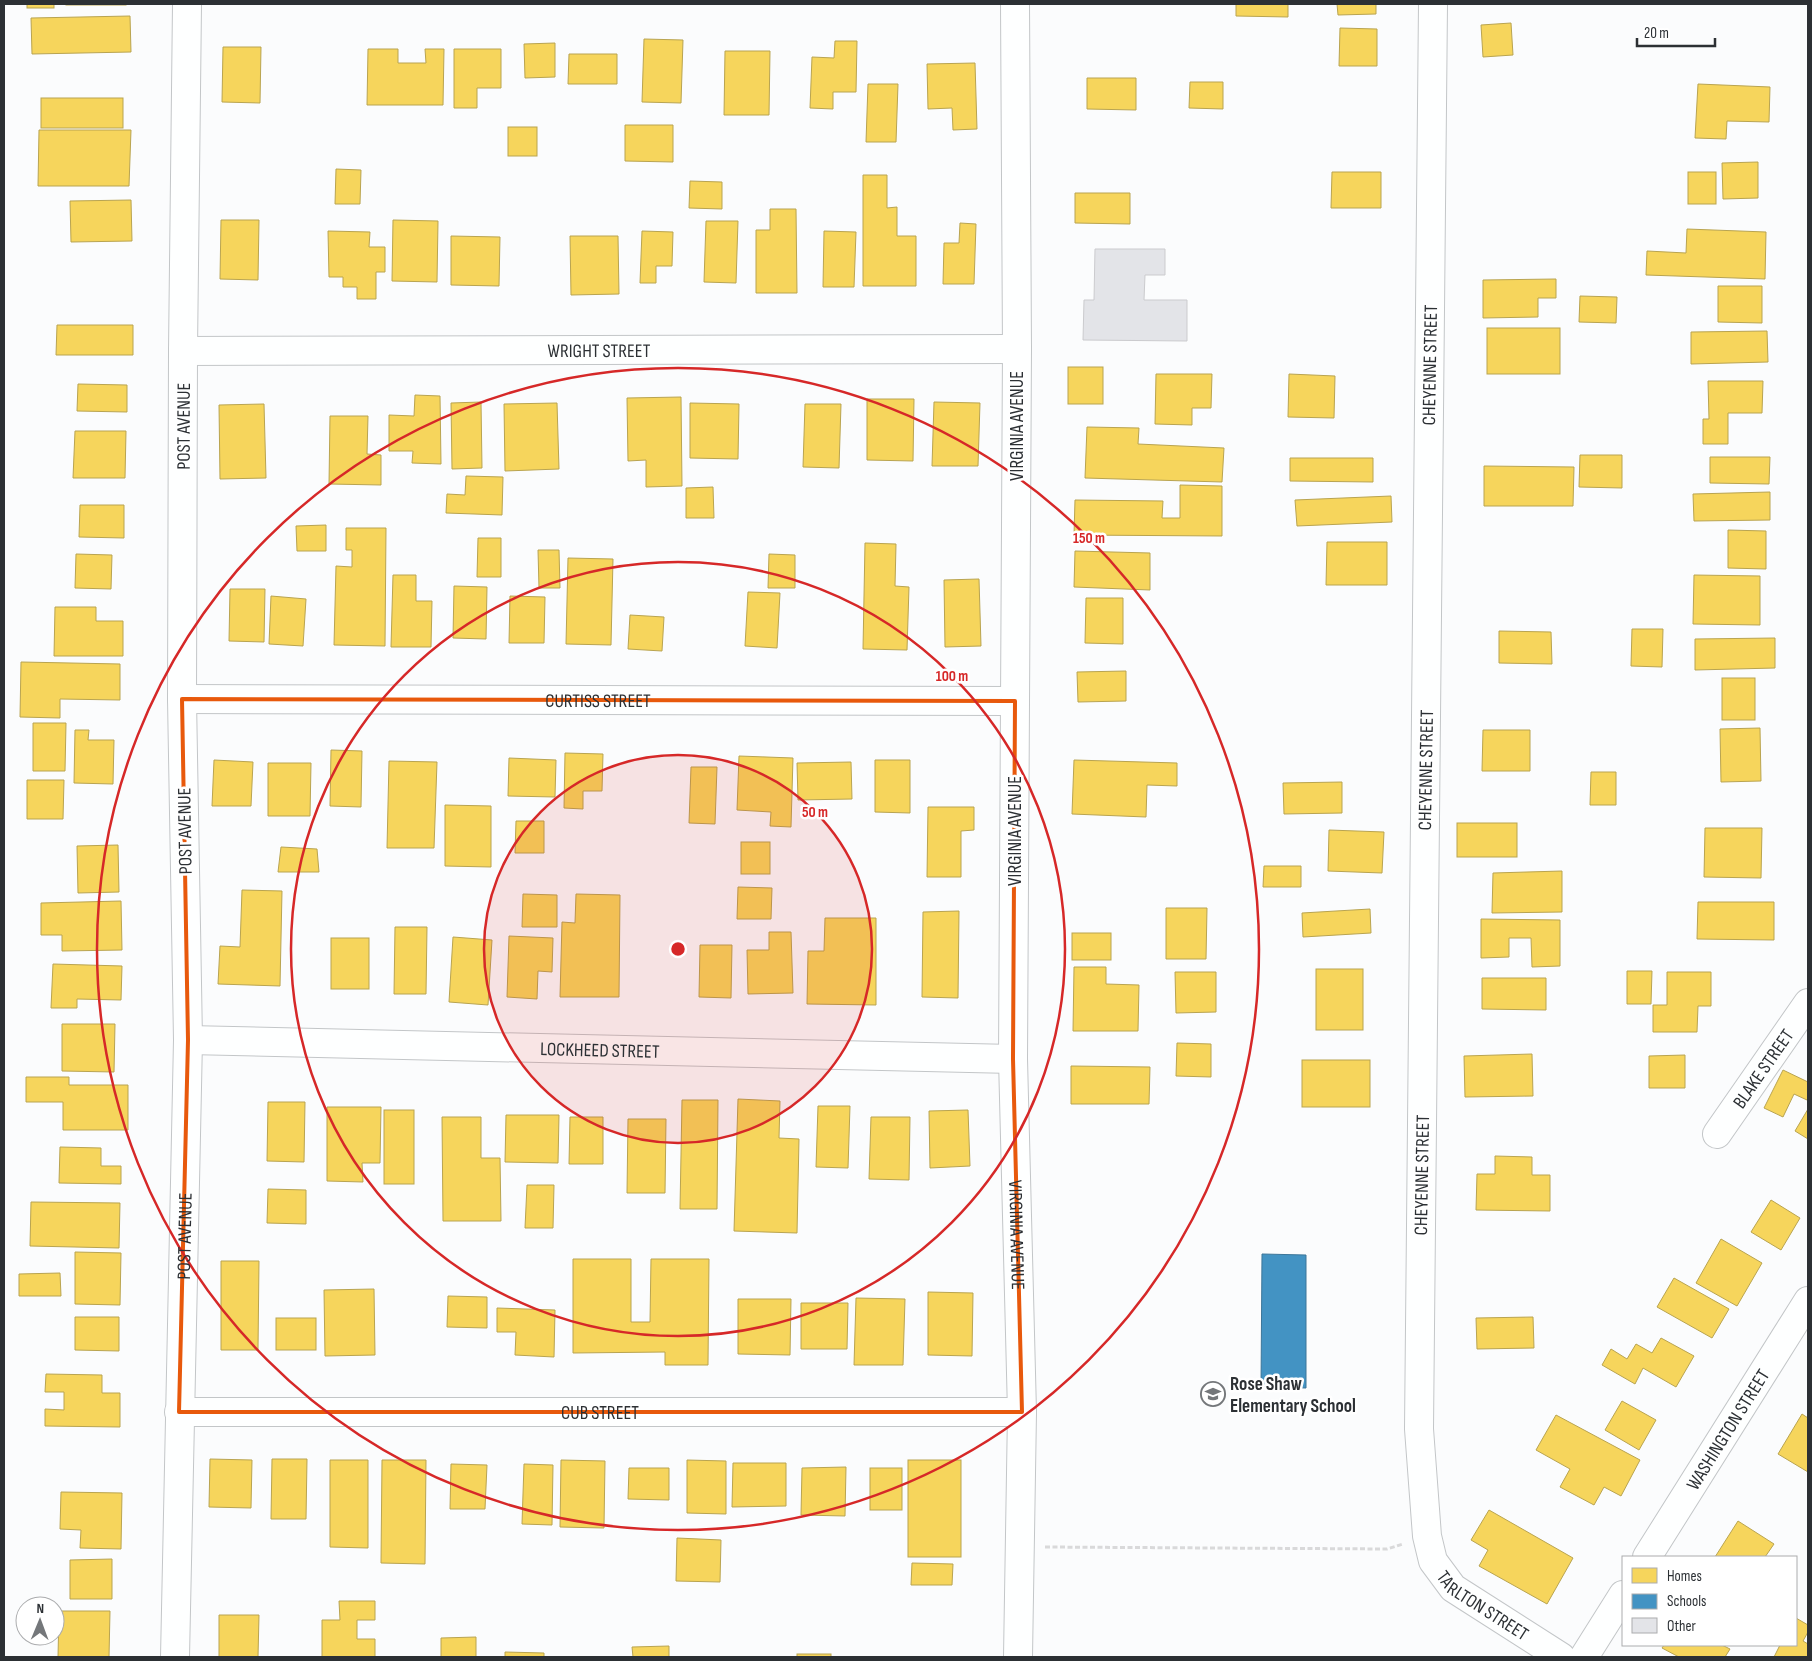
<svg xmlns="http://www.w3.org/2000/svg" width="1812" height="1661" viewBox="0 0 1812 1661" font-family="'Sofia Sans Condensed',sans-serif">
	<rect width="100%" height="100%" fill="#fbfcfd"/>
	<g fill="#f6d55c" stroke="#b9a450">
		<rect x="27" y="4" width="27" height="4"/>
		<rect x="66" y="4" width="60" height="1"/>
		<polygon points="1236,4 1288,4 1288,17 1236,16"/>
		<polygon points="1337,4 1376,4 1376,14 1338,15"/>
		<polygon points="130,16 131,52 32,54 31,18"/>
		<polygon points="1511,23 1513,55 1483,57 1481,25"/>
		<polygon points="1340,28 1377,29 1377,66 1339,66"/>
		<polygon points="644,39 683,40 681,103 642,102"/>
		<polygon points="835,41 857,41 856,92 833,92 833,109 810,108 812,57 834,58"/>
		<polygon points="555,43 555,77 525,78 524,44"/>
		<polygon points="223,47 261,47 260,103 222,102"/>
		<polygon points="368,49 398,49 398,63 426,63 425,49 444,49 443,105 367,105"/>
		<polygon points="454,49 501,49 501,88 477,88 477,108 454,108"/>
		<polygon points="725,51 770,51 769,115 724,115"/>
		<polygon points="569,54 617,54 617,84 568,84"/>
		<polygon points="975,63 977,129 953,130 952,108 928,109 927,64"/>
		<polygon points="1087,78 1136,78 1136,110 1087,109"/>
		<polygon points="1190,82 1223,82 1223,109 1189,108"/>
		<polygon points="868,84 898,84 896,142 866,142"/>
		<polygon points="1698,84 1770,87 1769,122 1727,121 1726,139 1695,138"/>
		<rect x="41" y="98" width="82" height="30"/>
		<polygon points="625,125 673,125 673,162 625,161"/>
		<rect x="508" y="127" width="29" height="29"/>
		<polygon points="39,130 131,130 129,186 38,186"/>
		<polygon points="1758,162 1758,198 1723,199 1722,163"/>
		<polygon points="336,169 361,170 360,204 335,204"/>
		<polygon points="1332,172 1381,172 1381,208 1331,208"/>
		<rect x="1688" y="172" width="28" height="32"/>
		<polygon points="863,175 887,175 887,208 897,207 897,236 916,236 916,286 863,286"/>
		<polygon points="690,181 722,182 722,209 689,208"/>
		<polygon points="1075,193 1130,193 1130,224 1075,223"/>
		<polygon points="131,200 132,241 71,242 70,201"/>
		<polygon points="770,209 796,209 797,293 756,293 756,230 770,230"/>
		<polygon points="221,220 259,220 258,280 220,279"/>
		<polygon points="393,220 438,221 437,282 392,281"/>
		<polygon points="706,221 738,221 736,283 704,282"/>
		<polygon points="960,223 976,224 974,284 943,284 944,243 959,243"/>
		<polygon points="1687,229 1766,232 1765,279 1646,275 1647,251 1686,253"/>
		<polygon points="328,231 370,232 369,247 385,247 385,272 376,272 376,299 357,299 357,287 343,287 343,277 329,277"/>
		<polygon points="642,231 673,232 672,266 656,266 656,283 640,283"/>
		<polygon points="824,231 856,232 854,287 823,287"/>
		<polygon points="451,236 500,237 499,286 451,285"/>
		<polygon points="570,236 618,236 619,294 571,295"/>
		<polygon points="1556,279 1556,298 1538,298 1538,317 1483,318 1483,280"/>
		<polygon points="1718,286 1762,286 1762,323 1718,322"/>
		<polygon points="1580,296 1617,297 1616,323 1579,322"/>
		<polygon points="57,325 133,325 133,355 56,355"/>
		<rect x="1487" y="328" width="73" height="46"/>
		<polygon points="1767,331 1768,362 1691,364 1691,332"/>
		<rect x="1068" y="367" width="35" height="37"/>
		<polygon points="1156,374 1212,374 1211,408 1192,408 1192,425 1155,424"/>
		<polygon points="1289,374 1335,376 1334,418 1288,417"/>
		<polygon points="1708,381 1763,381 1762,413 1728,413 1728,444 1703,444 1703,419 1709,419"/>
		<polygon points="78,384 127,385 127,412 77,411"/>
		<polygon points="415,395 440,396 441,464 412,463 413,451 389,451 389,415 414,416"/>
		<polygon points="681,397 682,486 646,487 646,460 628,461 627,398"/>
		<polygon points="867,399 914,399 913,461 867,460"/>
		<polygon points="481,402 482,468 452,469 451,403"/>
		<polygon points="934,402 980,403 978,466 932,466"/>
		<polygon points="557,403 559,469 505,471 504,404"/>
		<polygon points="690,403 739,404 738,459 690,458"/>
		<polygon points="264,404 266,478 220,479 219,405"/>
		<polygon points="805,404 841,404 839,468 803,467"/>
		<polygon points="330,416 368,416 367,454 381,455 381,485 329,484"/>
		<polygon points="1087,427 1139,428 1138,444 1224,448 1222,482 1085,478"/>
		<polygon points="75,431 126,431 125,478 73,478"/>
		<polygon points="1580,455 1622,455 1622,488 1579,487"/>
		<polygon points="1710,457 1770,457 1769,484 1710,483"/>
		<polygon points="1290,458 1373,458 1373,482 1290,481"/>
		<polygon points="1484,466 1574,467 1573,506 1484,506"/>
		<polygon points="466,476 503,477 502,515 446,513 447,494 465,495"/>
		<polygon points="1180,485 1222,486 1222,536 1074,535 1075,500 1163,501 1162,518 1180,518"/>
		<polygon points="713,487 714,518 686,518 686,488"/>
		<polygon points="1770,492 1770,520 1694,521 1693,494"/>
		<polygon points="1391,496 1392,522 1297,526 1295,500"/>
		<polygon points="80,505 124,505 124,538 79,537"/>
		<polygon points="326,525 326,551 297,551 296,526"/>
		<polygon points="346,528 386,528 385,646 334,645 336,566 352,567 352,550 346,550"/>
		<polygon points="1728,530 1766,531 1766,569 1728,568"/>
		<polygon points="478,538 501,538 501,577 477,577"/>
		<polygon points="1327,542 1387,542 1387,585 1326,585"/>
		<polygon points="865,543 896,544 895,586 909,587 907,650 863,649"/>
		<polygon points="538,550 559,550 560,588 539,588"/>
		<polygon points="1075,551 1150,553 1150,590 1074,587"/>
		<polygon points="76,554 112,555 111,589 75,588"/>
		<polygon points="769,554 795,555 795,588 768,588"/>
		<polygon points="568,558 613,559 611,645 566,644"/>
		<polygon points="393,575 416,575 416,601 432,601 431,647 391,647"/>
		<polygon points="1694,575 1760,576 1760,625 1693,624"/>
		<polygon points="979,579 981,646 945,647 944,580"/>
		<polygon points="454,586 487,587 486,639 453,638"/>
		<polygon points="230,589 265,589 264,642 229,641"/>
		<polygon points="748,592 780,593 777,648 745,646"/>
		<polygon points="271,596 306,599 303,646 269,644"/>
		<polygon points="510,596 545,597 544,643 509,643"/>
		<polygon points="1086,598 1123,598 1123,644 1085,643"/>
		<polygon points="55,607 96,607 96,621 123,621 123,656 54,656"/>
		<polygon points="630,615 664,617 662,651 628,649"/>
		<polygon points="1632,629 1663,629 1662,667 1631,666"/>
		<polygon points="1499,631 1551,632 1552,664 1499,663"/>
		<polygon points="1775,638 1775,668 1695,670 1695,639"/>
		<polygon points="21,662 120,664 120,700 60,699 60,718 20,717"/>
		<polygon points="1126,671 1126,701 1078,702 1077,672"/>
		<rect x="1722" y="678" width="33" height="42"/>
		<polygon points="33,723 66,723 65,771 33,771"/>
		<polygon points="1760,728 1761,781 1721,782 1720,729"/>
		<polygon points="75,730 89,730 88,740 114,740 113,784 74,783"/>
		<polygon points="1483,730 1530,730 1530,771 1482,771"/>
		<polygon points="331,750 362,751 361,807 330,806"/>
		<polygon points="565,753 603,754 602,791 583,791 583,809 564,808"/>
		<polygon points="739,756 793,758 791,827 770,826 771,812 737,810"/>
		<polygon points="509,758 556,760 555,797 508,796"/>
		<polygon points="214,760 253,762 251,806 212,806"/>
		<polygon points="875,760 910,760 910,813 875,812"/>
		<polygon points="1074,760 1177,763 1177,786 1147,785 1146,817 1072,814"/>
		<polygon points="389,761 437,762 434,848 387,848"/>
		<polygon points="851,762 852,799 798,800 797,763"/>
		<polygon points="268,763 311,763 310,816 268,816"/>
		<polygon points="691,767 717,767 715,824 689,823"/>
		<polygon points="1591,772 1616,772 1616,805 1590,805"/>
		<polygon points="27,780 64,780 63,819 27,819"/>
		<polygon points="1342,782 1342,813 1284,814 1283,783"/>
		<polygon points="445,805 491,806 491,867 445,866"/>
		<polygon points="928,807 974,807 974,830 961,831 961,877 927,877"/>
		<polygon points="516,821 544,821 544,853 515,853"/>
		<rect x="1457" y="823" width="60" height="34"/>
		<polygon points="1705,828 1762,828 1761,878 1704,877"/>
		<polygon points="1329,830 1384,832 1382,873 1328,871"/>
		<rect x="741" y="842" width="29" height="32"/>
		<polygon points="118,845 119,892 78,893 77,846"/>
		<polygon points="281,847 317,849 319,872 278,872"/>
		<polygon points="1264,866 1301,866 1301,887 1263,887"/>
		<polygon points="1562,871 1562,912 1492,913 1493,873"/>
		<polygon points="738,887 772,888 771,919 737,919"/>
		<polygon points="242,890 282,891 280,986 218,984 220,946 240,947"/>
		<polygon points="523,894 557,895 557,927 522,927"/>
		<polygon points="576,894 620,895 619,997 560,997 562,922 575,923"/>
		<polygon points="121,901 122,950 62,951 62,935 41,935 41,903"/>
		<polygon points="1698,902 1774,902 1774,940 1697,939"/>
		<polygon points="1166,908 1207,908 1206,959 1166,959"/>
		<polygon points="1370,909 1371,933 1303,937 1302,913"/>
		<polygon points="959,911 958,998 922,997 923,912"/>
		<polygon points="825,918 876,918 876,1005 807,1004 808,951 824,951"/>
		<polygon points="1481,919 1560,920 1560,966 1532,967 1531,938 1509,938 1509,957 1481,958"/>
		<polygon points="395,927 427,927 426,994 394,994"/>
		<polygon points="769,932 791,932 793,993 748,994 747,950 769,950"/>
		<rect x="1072" y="933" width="39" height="27"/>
		<polygon points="509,936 553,938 552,972 538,971 537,999 507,997"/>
		<polygon points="453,937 492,940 488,1005 449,1002"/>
		<rect x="331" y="938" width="38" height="51"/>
		<polygon points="700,945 732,945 731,998 699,997"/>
		<polygon points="53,964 122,966 121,1000 77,999 77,1008 51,1008"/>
		<polygon points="1074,967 1106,967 1106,984 1139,985 1138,1031 1073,1031"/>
		<rect x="1316" y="969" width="47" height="61"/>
		<polygon points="1627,971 1652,971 1651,1004 1627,1004"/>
		<polygon points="1175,972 1216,972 1216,1012 1176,1013"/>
		<polygon points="1667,972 1711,972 1711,1006 1698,1006 1697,1032 1653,1032 1653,1005 1667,1005"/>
		<polygon points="1482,978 1546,978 1546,1010 1482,1009"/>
		<polygon points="62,1024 115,1024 114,1072 62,1071"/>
		<polygon points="1177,1043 1211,1044 1211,1077 1176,1076"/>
		<polygon points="1532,1054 1533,1096 1465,1097 1464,1056"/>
		<polygon points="1685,1055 1685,1088 1649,1088 1649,1056"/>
		<rect x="1302" y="1060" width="68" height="47"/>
		<polygon points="1071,1066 1150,1067 1149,1104 1071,1104"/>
		<polygon points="1783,1070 1808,1082 1808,1097 1807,1100 1794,1094 1783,1117 1764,1108"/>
		<polygon points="26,1077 69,1077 69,1085 128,1085 128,1130 63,1130 63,1102 26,1102"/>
		<polygon points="738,1099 780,1101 779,1138 799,1139 797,1233 734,1231"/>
		<polygon points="682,1100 718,1100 717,1209 680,1209"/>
		<polygon points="268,1102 305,1102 304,1162 267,1161"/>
		<polygon points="818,1106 850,1106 848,1168 816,1167"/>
		<polygon points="327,1107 381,1107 380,1163 362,1163 363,1182 327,1181"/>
		<polygon points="1808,1109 1808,1139 1795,1131"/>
		<rect x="384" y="1110" width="30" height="74"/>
		<polygon points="968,1110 970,1166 930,1168 929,1111"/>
		<polygon points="506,1115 559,1115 558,1163 505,1162"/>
		<polygon points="442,1117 481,1117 481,1158 500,1158 501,1221 443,1221"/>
		<polygon points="570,1117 603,1117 603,1164 569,1164"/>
		<polygon points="871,1117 910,1117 909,1180 869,1179"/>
		<polygon points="628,1119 666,1119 665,1193 627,1193"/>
		<polygon points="60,1147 101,1148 101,1166 121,1166 121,1184 59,1183"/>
		<polygon points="1495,1156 1532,1157 1532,1175 1550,1175 1550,1211 1476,1210 1477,1174 1495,1174"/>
		<polygon points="527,1185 554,1185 553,1228 525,1228"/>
		<polygon points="268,1189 306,1190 306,1224 267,1223"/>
		<polygon points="1771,1200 1800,1218 1781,1250 1751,1232"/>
		<polygon points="31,1202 120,1203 119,1248 30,1246"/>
		<polygon points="1721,1239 1762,1263 1737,1306 1696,1283"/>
		<polygon points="75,1252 121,1253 120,1305 75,1304"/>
		<polygon points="573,1259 631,1259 631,1322 650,1322 651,1259 709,1259 708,1365 665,1365 665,1352 573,1353"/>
		<polygon points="221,1261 259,1261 258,1350 221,1350"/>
		<polygon points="60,1273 61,1296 19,1296 19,1274"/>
		<polygon points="1674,1278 1729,1309 1712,1338 1657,1307"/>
		<polygon points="374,1289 375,1355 325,1356 324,1290"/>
		<polygon points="928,1292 973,1293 972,1356 928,1355"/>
		<polygon points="448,1296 487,1297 487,1328 447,1327"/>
		<polygon points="856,1298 905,1299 903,1365 854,1365"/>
		<polygon points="738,1299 791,1299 790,1355 738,1354"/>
		<polygon points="801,1303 848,1303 847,1349 801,1349"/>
		<polygon points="497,1308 555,1310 554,1357 515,1355 516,1332 497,1332"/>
		<polygon points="75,1317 119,1317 119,1351 75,1350"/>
		<polygon points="1533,1317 1534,1348 1477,1349 1476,1318"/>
		<rect x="276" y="1318" width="40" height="32"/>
		<polygon points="1661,1338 1694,1356 1676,1387 1643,1368 1635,1384 1602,1365 1611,1349 1627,1359 1636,1344 1652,1353"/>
		<polygon points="46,1374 102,1375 102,1393 120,1393 120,1427 45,1426 45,1409 64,1410 64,1392 45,1392"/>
		<polygon points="1622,1401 1656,1420 1639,1450 1605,1430"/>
		<polygon points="1802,1414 1808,1418 1808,1472 1778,1454"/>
		<polygon points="1556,1415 1640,1460 1621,1496 1604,1487 1594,1505 1560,1487 1570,1469 1536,1450"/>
		<polygon points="210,1459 252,1460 251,1508 209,1507"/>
		<polygon points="272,1459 307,1459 306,1519 271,1519"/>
		<polygon points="330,1460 368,1460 368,1548 330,1547"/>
		<polygon points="382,1460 426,1460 425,1564 381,1563"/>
		<polygon points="561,1460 605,1461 604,1528 560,1527"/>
		<polygon points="687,1460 726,1461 726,1514 687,1513"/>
		<rect x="908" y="1460" width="53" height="97"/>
		<polygon points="733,1463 786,1463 786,1506 732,1507"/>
		<polygon points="451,1464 487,1465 485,1509 450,1509"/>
		<polygon points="524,1464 553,1465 552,1525 522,1524"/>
		<polygon points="846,1467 845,1516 801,1515 802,1468"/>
		<polygon points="629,1468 669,1468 669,1500 628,1499"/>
		<rect x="870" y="1468" width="32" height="42"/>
		<polygon points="61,1492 122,1493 121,1549 80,1548 81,1530 60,1529"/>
		<polygon points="1489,1510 1573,1558 1547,1604 1479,1566 1488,1550 1471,1540"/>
		<polygon points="1738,1521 1774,1544 1765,1557 1715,1557"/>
		<polygon points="677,1538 721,1540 720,1582 676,1581"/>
		<polygon points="112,1559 112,1599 70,1599 70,1560"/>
		<polygon points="912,1563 953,1564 952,1585 911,1585"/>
		<polygon points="339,1601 375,1601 375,1620 357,1620 357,1639 375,1639 375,1657 322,1657 322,1620 340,1620"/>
		<polygon points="59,1611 110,1611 109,1657 58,1657"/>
		<polygon points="219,1615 259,1615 258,1657 219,1657"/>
		<polygon points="1796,1618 1808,1625 1808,1632 1803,1641 1808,1644 1808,1657 1774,1657 1780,1645 1796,1645"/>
		<polygon points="476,1637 476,1657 441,1657 441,1638"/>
		<polygon points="1664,1645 1722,1645 1730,1649 1725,1657 1679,1657 1662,1648"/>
		<polygon points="669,1646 669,1657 633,1657 632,1647"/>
		<polygon points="505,1652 544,1653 544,1657 505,1657"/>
		<rect x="797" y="1654" width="34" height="3"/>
	</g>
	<polygon fill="#4393c3" stroke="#3c7598" points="1262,1254 1306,1255 1306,1388 1261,1387"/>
	<polygon fill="#e3e4e8" stroke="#cbcbce" points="1095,249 1165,249 1165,275 1145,275 1144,300 1187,300 1187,341 1083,340 1084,300 1094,300"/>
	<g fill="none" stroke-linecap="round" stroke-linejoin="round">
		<defs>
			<g id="street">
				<path id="s1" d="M1015 4 1017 349 1013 1059 1022 1412 1018 1657"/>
				<path id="s2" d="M1433 4 1419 1429 1427 1536 1433 1561 1453 1588 1561 1657"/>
				<path id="s3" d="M183 351 1017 349"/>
				<path id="s4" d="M182 699 1015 701"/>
				<path id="s5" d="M188 1040 1013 1059"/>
				<path id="s6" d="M1717 1134 1808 1003"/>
				<path id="s7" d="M179 1412H1022"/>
				<path id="s8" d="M1647 1557 1808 1301"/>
				<path id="s9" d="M175 1657 188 1040 182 699 183 351 187 4"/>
				<polyline points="1584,1657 1623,1595"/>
			</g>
		</defs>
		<use href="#street" stroke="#c3c6c8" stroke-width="30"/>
		<polyline stroke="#d9d9da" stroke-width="3" stroke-dasharray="5 2.5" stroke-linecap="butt" points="1045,1547 1387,1549 1403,1544"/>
		<use href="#street" stroke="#feffff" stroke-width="28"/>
	</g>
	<path fill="none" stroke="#e8590c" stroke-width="4" stroke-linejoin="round" d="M182 699 1015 701 1013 1059 1022 1412H179L188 1040Z"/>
	<circle cx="678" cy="949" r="194" fill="#d62828" fill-opacity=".12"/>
	<g fill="none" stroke="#d62828" stroke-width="2.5">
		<circle cx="678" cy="949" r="194"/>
		<circle cx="678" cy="949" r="387"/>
		<circle cx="678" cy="949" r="581"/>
	</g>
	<defs>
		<symbol id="school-ring" viewBox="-11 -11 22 22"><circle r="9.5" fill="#fff" stroke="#74777a" stroke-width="1.5"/><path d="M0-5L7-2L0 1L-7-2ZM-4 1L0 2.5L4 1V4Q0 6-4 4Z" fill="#74777a"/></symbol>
	</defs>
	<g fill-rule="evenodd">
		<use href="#school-ring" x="1199" y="1380" width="28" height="28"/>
	</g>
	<g text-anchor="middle" stroke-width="5" stroke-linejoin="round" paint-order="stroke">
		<g font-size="19" fill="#2c3034" stroke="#fff">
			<text dy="7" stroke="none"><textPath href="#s3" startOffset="416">WRIGHT STREET</textPath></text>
			<text transform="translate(1429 365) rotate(-89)" y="7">CHEYENNE STREET</text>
			<text dy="7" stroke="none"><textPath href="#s9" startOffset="1231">POST AVENUE</textPath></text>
			<text transform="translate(1016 426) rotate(-90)" y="7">VIRGINIA AVENUE</text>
			<text dy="7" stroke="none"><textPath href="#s4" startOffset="416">CURTISS STREET</textPath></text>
			<text transform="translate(1425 770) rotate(-89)" y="7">CHEYENNE STREET</text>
			<text transform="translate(184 831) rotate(-91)" y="7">POST AVENUE</text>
			<text transform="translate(1014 831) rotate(-90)" y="7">VIRGINIA AVENUE</text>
			<text dy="7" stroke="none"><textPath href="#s5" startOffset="412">LOCKHEED STREET</textPath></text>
			<text dy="7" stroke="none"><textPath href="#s6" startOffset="80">BLAKE STREET</textPath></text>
			<text transform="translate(1421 1175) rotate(-89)" y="7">CHEYENNE STREET</text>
			<text dy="7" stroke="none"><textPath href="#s9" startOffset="421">POST AVENUE</textPath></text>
			<text dy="7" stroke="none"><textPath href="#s1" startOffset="1231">VIRGINIA AVENUE</textPath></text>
			<text dy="7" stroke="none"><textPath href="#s7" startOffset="421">CUB STREET</textPath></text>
			<text dy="7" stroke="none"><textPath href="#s8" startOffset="151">WASHINGTON STREET</textPath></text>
			<text dy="7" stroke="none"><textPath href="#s2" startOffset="1626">TARLTON STREET</textPath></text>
		</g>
		<g font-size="19" font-weight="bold" fill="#2c3034" stroke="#fff" text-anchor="start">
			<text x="1230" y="1390">Rose Shaw<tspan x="1230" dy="22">Elementary School</tspan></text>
		</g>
	</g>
	<circle cx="678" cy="949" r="8" fill="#d62828" stroke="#fff" stroke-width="2.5"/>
	<g font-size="15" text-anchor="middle" font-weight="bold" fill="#d62828" stroke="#fff" stroke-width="5" stroke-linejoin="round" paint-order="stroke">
		<text x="1089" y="543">150 m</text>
		<text x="952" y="681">100 m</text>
		<text x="815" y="817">50 m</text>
	</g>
	<rect width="1812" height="1661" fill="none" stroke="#2c3034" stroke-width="10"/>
	<rect x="1622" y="1556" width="175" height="90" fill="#ffffff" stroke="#abacae"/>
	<rect x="1632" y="1568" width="25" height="15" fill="#f6d55c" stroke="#abacae"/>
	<text x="1667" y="1581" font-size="15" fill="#2c3034">Homes</text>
	<rect x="1632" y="1594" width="25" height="15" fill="#4393c3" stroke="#abacae"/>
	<text x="1667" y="1606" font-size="15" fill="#2c3034">Schools</text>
	<rect x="1632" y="1618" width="25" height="15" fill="#e3e4e8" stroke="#abacae"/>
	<text x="1667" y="1631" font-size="15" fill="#2c3034">Other</text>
	<g transform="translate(40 1621) rotate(1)"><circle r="24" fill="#ffffff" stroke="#abacae"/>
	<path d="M0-4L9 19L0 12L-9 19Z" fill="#74777a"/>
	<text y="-8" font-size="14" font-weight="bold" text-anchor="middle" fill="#2c3034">N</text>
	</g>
	<path d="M1637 38v8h78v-8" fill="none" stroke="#2c3034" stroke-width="2.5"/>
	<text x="1644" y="38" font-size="15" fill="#2c3034" stroke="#ffffff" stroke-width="4" paint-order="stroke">20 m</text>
</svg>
